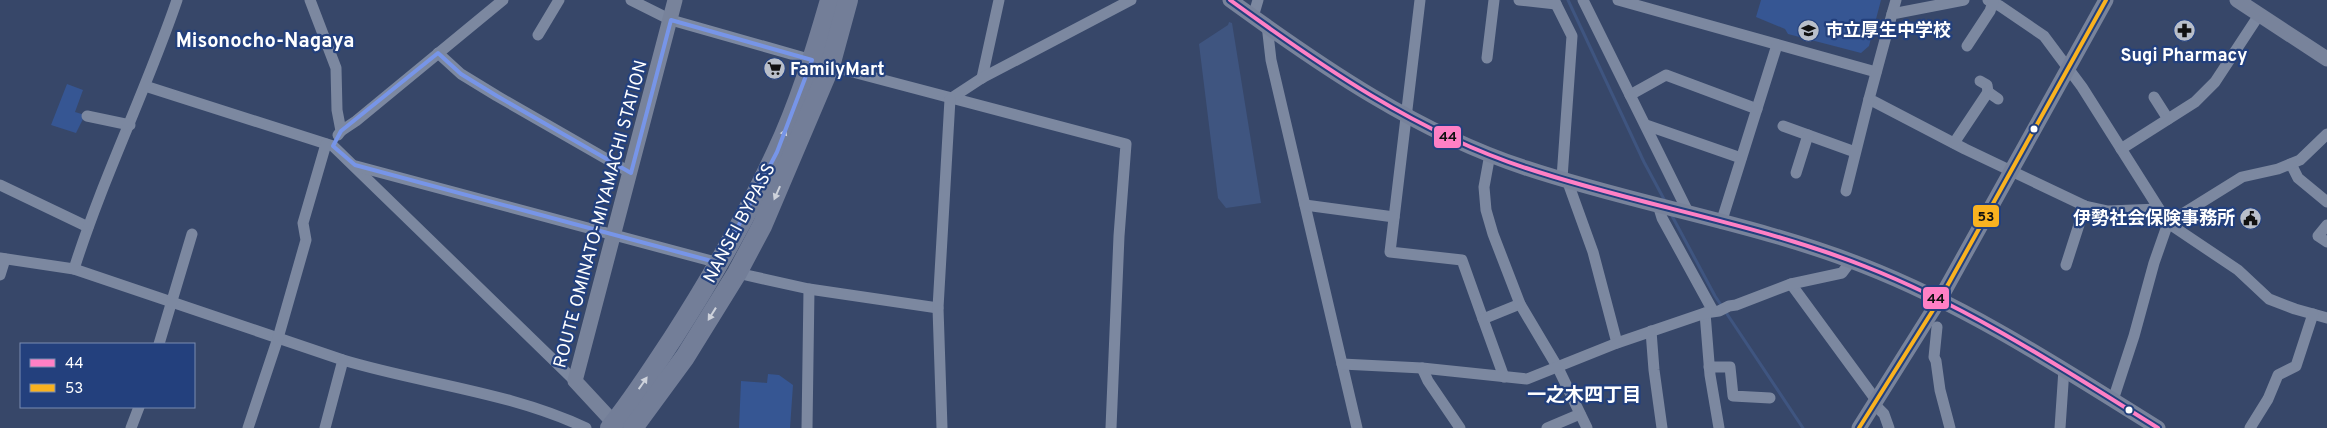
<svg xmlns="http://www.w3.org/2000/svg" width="2327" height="428" viewBox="0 0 2327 428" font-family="Overpass,'Noto Sans JP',sans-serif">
	<rect width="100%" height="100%" fill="#374769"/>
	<g fill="#365693">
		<polygon points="1761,0 1881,0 1869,46 1861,53 1788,34 1785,29 1756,17"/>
		<polygon points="67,84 83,90 75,112 85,115 76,133 51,125"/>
		<polygon points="768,374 779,375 793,385 790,428 739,428 741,381 767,383"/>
	</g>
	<polygon fill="#3f5580" points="1229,22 1232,23 1261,203 1226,208 1218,198 1199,44 1228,25"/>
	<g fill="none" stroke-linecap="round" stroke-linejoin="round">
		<g stroke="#3f5580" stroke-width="3">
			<polyline points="1568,0 1644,162 1665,201"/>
			<polyline points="1671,214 1715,296 1803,428"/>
		</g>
		<g stroke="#7c88a0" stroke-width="11">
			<polyline points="310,0 336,68 337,110 341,131 338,135"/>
			<polyline points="631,0 671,20 812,60"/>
			<polyline points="1420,0 1390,252 1462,260 1483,319 1520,304"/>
			<polyline points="1519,0 1556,4"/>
			<polyline points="1554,0 1572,36 1562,178"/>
			<polyline points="1583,0 1689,214"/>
			<polyline points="1618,0 1876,72"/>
			<polyline points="1964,0 1892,14 1869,99 1965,149 2085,206 2108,211 2159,209"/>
			<polyline points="1988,0 2000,6 2044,36 2082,87 2168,223 2238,270 2269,299 2295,309 2327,318"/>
			<polyline points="1892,14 1896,0"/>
			<polyline points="1253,17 1258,0"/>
			<polyline points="1267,25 1271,60 1357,428"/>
			<polyline points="538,35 559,0"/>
			<polyline points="1967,46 1990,11 1993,2"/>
			<polyline points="438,53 461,74 497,96 631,173"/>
			<polyline points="1487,58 1494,0"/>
			<polyline points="830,66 1126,144 1119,236 1111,428"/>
			<polyline points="982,78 999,0"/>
			<polyline points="1980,81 1987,85 1988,92"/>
			<polyline points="145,86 333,146 575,381"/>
			<polyline points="1630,95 1666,75 1757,109"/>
			<polyline points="2154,97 2168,119"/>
			<polyline points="950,99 982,78 1131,0"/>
			<polyline points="87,116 130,125"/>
			<polyline points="1646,125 1741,158"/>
			<polyline points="1783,126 1855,152"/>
			<polyline points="341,131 356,121 503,0"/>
			<polyline points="1954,143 1988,92 1998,99"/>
			<polyline points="2121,149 2195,102 2215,82 2259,15"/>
			<polyline points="1490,154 1484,187 1486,210 1493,234 1520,304 1558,368 1587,428"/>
			<polyline points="2291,164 2298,178 2327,202"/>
			<polyline points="356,166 719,263"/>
			<polyline points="1796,173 1808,135"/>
			<polyline points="1567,180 1593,252 1617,343"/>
			<polyline points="0,185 88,227"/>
			<polyline points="1846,191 1869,99"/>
			<polyline points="1305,205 1394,217"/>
			<polyline points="1658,205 1662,218 1713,311"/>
			<polyline points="1721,223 1777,45"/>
			<polyline points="2327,225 2318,236 2327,242"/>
			<path d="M0 258 74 269 343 360C423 384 510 392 586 428"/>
			<polyline points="2066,265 2085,206"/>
			<path d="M74 269C103 177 146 91 177 0"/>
			<polyline points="737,273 809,289 938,308"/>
			<polyline points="0,275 5,259"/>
			<polyline points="1791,284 1876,400"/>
			<polyline points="1705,313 1710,375 1719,428"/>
			<polyline points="1483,319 1504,377"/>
			<polyline points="1937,327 1934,357 1936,361 1940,390 1950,428"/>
			<polyline points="1651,331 1654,370 1662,428"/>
			<polyline points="159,344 192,234"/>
			<polyline points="1342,364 1422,368 1527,379 1617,343 1705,313 1719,311 1729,306 1736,305 1791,284 1842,273 1851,261"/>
			<polyline points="1709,367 1730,367 1733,396 1770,398"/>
			<polyline points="1422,368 1428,381 1460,428"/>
			<polyline points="2113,400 2134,336 2154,263 2168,223 2242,177 2278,169 2300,160 2327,134"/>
			<polyline points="1874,404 1884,414 1889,428"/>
			<polyline points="131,428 139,407"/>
			<polyline points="248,428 278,338 306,240 303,223 326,144"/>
			<polyline points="325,428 343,360"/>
			<polyline points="807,428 809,289"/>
			<polyline points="942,428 938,308 950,99"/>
			<polyline points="1547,428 1580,414"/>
			<polyline points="2060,428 2064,369"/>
			<polyline points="2250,428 2268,399 2278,375 2296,366 2313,314"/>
		</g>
		<g stroke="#78839b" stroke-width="15">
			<path d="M1230 0C1321 66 1418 133 1526 168 1637 205 1755 223 1864 266 1969 307 2063 369 2158 428"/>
			<polyline points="2237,0 2327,59"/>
			<polyline points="614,423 575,381 675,0"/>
			<polyline points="1859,428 1940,299 2106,0"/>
		</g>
		<g stroke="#737e98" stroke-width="20">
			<path d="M610 428C633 400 653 368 673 338 711 279 746 218 776 153 799 104 815 52 830 0"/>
			<polyline points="633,428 685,357 737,273 762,226 830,66 848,0"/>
		</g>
		<defs>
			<path id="bus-1" d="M1230 0C1321 66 1418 133 1526 168 1637 205 1755 223 1864 266 1969 307 2063 369 2158 428"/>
			<polyline id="bus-2" points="1859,428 1940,299 2106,0"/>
		</defs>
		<use href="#bus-1" stroke="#23407d" stroke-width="8"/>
		<use href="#bus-2" stroke="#23407d" stroke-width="8"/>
		<use href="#bus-1" stroke="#ff80c5" stroke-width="4"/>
		<use href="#bus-2" stroke="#f9b220" stroke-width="4"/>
	</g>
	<defs><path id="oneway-solid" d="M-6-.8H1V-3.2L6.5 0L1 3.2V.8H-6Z" transform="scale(1.25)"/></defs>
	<g fill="#ced2db">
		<use href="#oneway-solid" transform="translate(783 136) rotate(-68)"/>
		<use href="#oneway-solid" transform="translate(777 193) rotate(114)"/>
		<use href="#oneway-solid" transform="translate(712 314) rotate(122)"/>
		<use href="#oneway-solid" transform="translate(643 383) rotate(-55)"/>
	</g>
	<path fill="none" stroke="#7795e8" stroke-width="4" stroke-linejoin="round" d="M671 20 812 60 777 152 719 263 355 165 333 146 341 131 438 53 461 74 497 96 631 173Z"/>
	<defs>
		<symbol id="school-disc" viewBox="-11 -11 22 22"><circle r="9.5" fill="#b9bfca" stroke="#23407d"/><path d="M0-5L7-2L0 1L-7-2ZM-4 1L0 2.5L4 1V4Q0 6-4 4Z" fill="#111"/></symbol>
		<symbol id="pharmacy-disc" viewBox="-11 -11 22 22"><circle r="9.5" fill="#b9bfca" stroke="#23407d"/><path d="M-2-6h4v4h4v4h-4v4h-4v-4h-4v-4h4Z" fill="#111"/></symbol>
		<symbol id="supermarket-disc" viewBox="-11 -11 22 22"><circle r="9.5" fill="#b9bfca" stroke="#23407d"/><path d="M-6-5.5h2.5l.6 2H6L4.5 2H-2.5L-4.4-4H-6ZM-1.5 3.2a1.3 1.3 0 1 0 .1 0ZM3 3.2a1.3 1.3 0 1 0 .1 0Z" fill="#111"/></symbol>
		<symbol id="civic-disc" viewBox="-11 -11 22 22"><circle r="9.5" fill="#b9bfca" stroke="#23407d"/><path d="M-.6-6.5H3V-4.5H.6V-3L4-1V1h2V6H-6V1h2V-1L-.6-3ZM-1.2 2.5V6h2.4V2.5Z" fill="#111"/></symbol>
	</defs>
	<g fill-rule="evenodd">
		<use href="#school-disc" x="1796" y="18" width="25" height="25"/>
		<use href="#pharmacy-disc" x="2172" y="18" width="25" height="25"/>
		<use href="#supermarket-disc" x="762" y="56" width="25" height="25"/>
		<use href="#civic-disc" x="2238" y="206" width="25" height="25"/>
	</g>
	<g fill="#fff" stroke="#23407d" stroke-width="2">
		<circle cx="2034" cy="129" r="4.5"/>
		<circle cx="2129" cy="410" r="4.5"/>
	</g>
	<g text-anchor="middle" stroke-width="4.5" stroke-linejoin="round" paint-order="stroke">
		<g font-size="18" font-weight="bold" fill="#fff" stroke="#23407d" text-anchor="start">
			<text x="1825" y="36">市立厚生中学校</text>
			<text x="2184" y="61" text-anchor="middle">Sugi Pharmacy</text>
			<text x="790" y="75">FamilyMart</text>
			<text x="2235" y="224" text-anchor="end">伊勢社会保険事務所</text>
		</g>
		<g font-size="18" fill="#fff" stroke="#23407d">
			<text transform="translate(600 214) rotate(-75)" y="6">ROUTE OMINATO-MIYAMACHI STATION</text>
			<text transform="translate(739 223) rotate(-62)" y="6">NANSEI BYPASS</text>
		</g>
		<g font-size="19" font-weight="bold" fill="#fff" stroke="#23407d">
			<text x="1584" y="401">一之木四丁目</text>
		</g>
		<g font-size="20" font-weight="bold" fill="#fff" stroke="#23407d">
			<text x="265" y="47">Misonocho-Nagaya</text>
		</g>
	</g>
	<g stroke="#23407d" stroke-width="2">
		<rect x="1433" y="125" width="29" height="24" rx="5" fill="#ff80c5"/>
		<rect x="1972" y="204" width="28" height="24" rx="5" fill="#f9b220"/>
		<rect x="1922" y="286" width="28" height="24" rx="5" fill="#ff80c5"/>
	</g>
	<g font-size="14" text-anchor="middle" font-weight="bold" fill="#111">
		<text x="1448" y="141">44</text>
		<text x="1986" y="221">53</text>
		<text x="1936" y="303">44</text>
	</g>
	<rect x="20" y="343" width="175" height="65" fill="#23407d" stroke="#7b8cb1"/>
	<rect x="30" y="359" width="25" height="8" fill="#ff80c5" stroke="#7b8cb1"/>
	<text x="65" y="368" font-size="15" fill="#ffffff">44</text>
	<rect x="30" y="384" width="25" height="8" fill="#f9b220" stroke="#7b8cb1"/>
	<text x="65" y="393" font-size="15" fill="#ffffff">53</text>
</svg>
